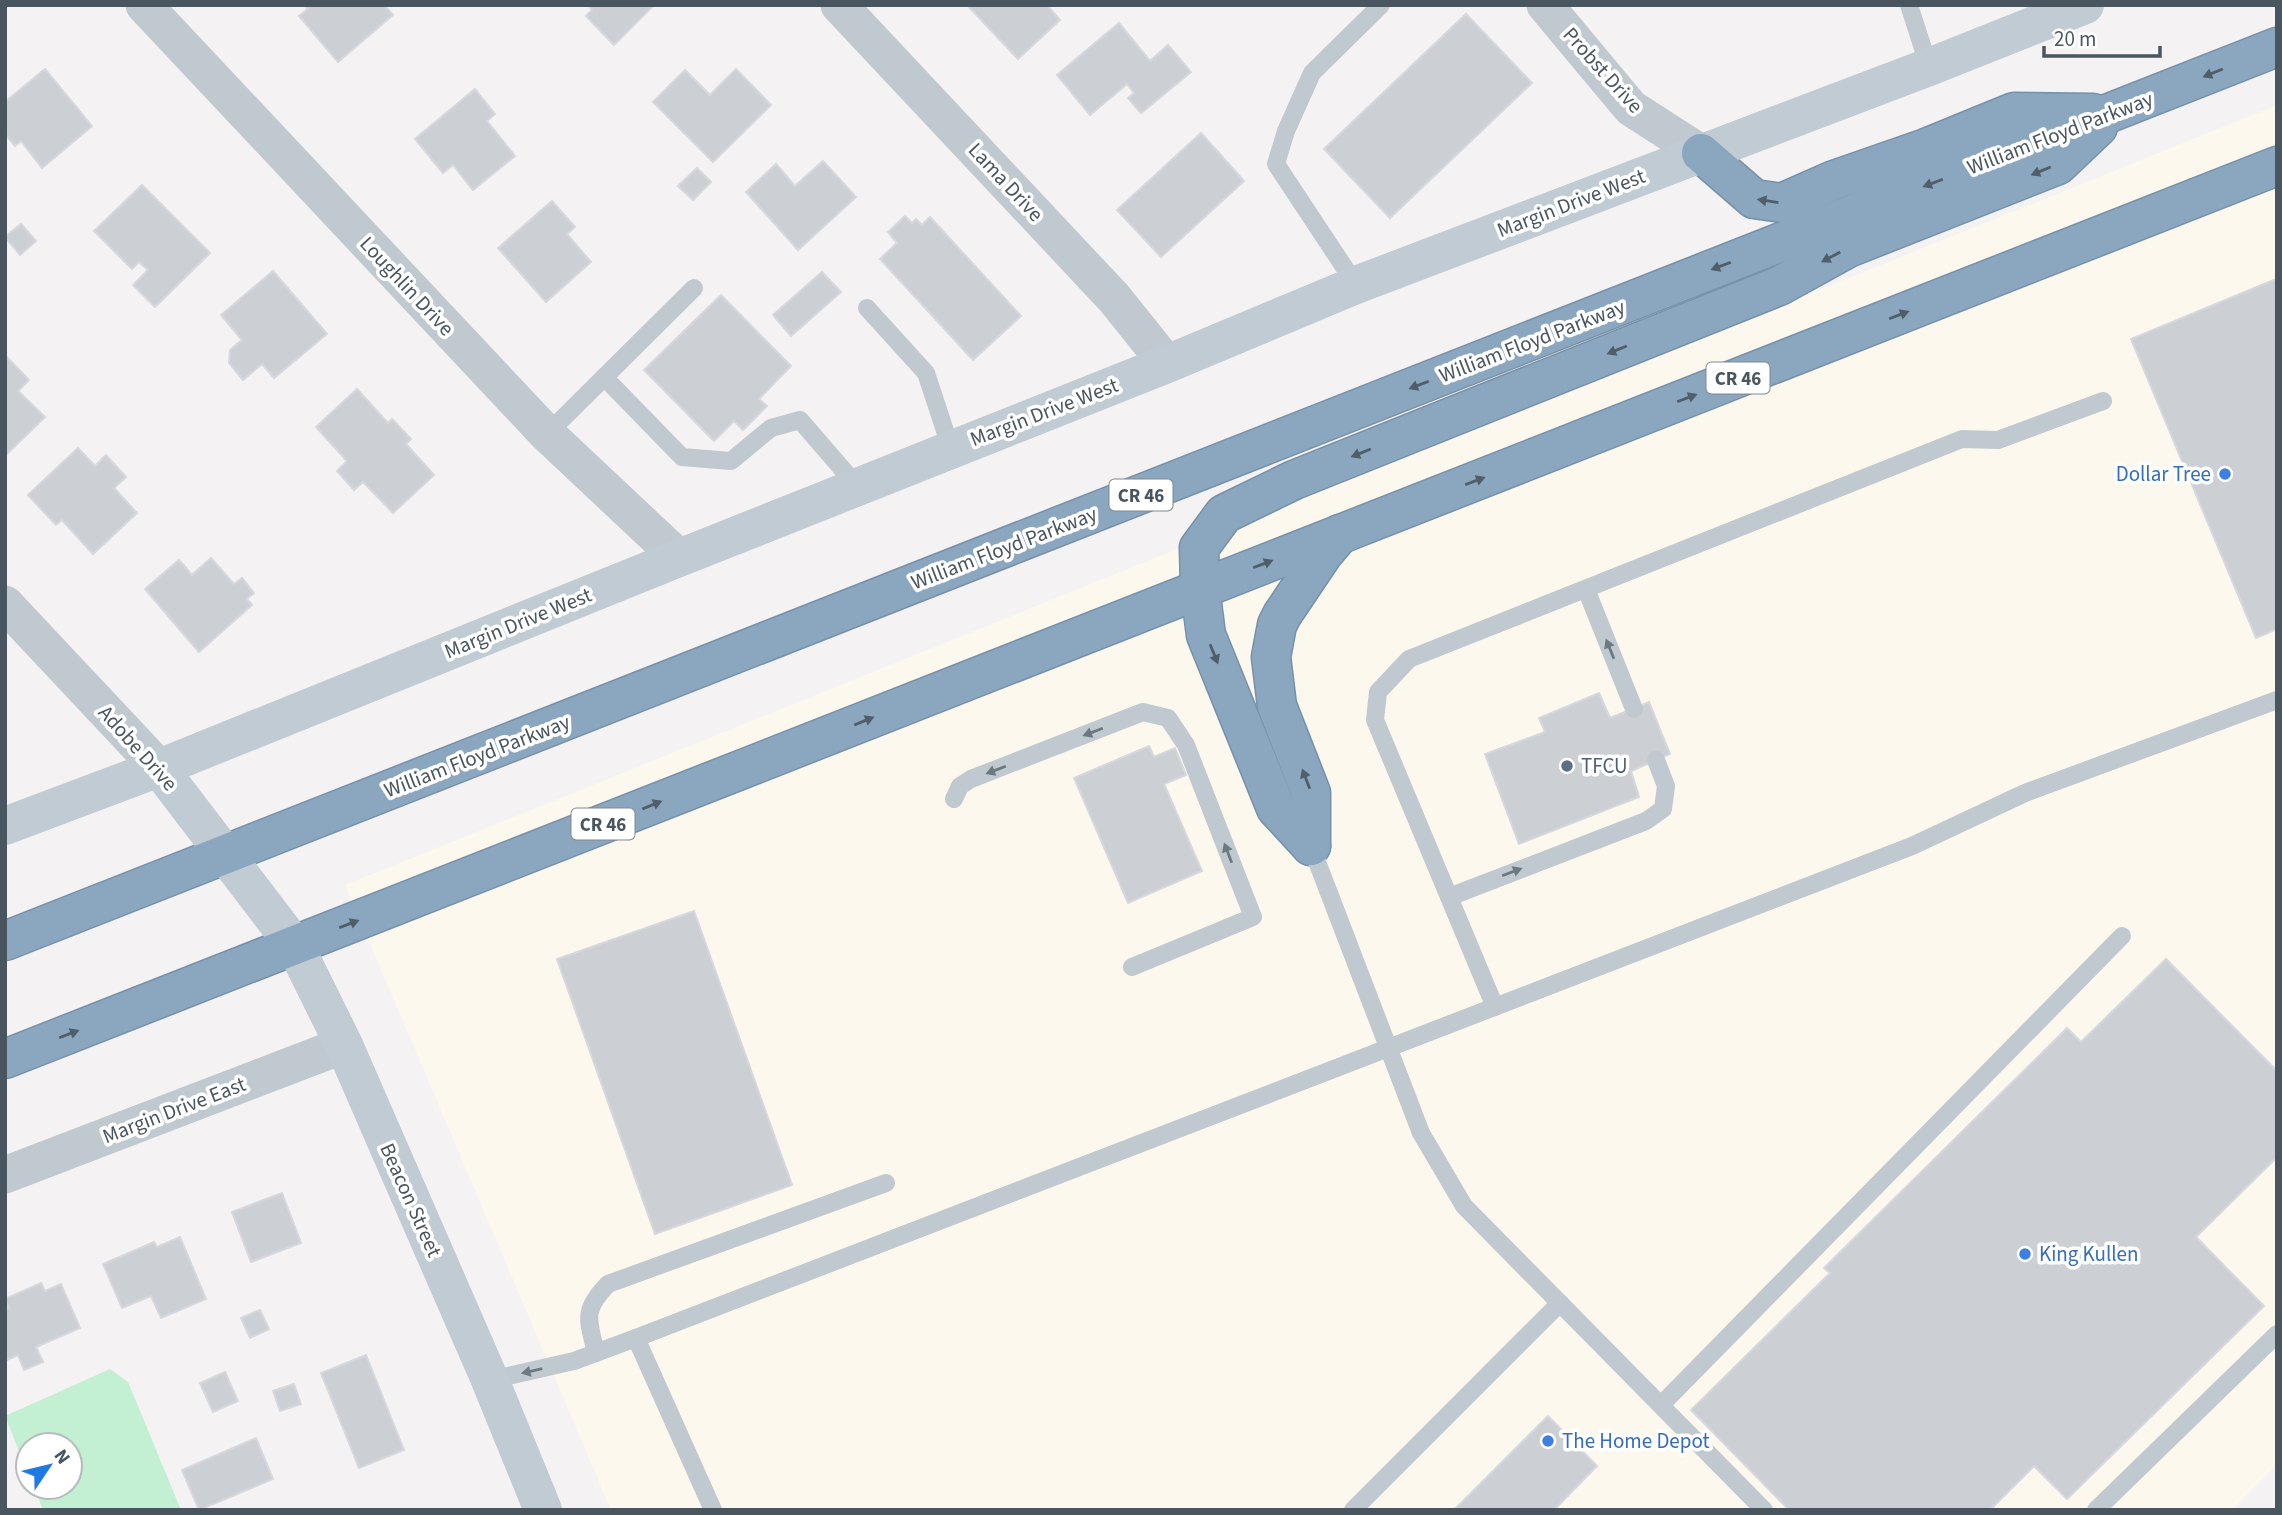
<svg xmlns="http://www.w3.org/2000/svg" width="2282" height="1515" viewBox="0 0 2282 1515" font-family="'Source Sans 3',sans-serif">
	<rect width="100%" height="100%" fill="#f4f2f2"/>
	<polygon fill="#fcf8ed" points="2277,105 2277,1465 2232,1510 611,1510 345,885"/>
	<polygon fill="#c3efd3" points="110,1369 128,1382 181,1510 43,1510 34,1487 70,1487 70,1445 28,1445 28,1473 5,1416"/>
	<g fill="#cccfd4" stroke="#d6d8dd" stroke-width="2">
		<polygon points="304,5 384,5 393,15 338,62 299,16 308,9"/>
		<polygon points="588,5 654,5 614,45 586,16 592,10"/>
		<polygon points="967,5 1047,5 1060,20 1018,59"/>
		<polygon points="1466,14 1532,83 1390,218 1324,149"/>
		<polygon points="1119,23 1150,61 1168,45 1191,72 1141,113 1128,98 1134,93 1127,84 1090,115 1057,75"/>
		<polygon points="45,69 92,126 42,168 21,141 15,146 5,134 5,102"/>
		<polygon points="736,69 771,105 713,162 653,102 685,70 710,95"/>
		<polygon points="475,89 495,114 487,121 515,156 473,190 453,165 443,173 415,139"/>
		<polygon points="1201,133 1244,181 1161,257 1117,210"/>
		<polygon points="823,161 856,197 798,250 746,192 776,164 795,186"/>
		<polygon points="697,168 711,182 693,200 678,186"/>
		<polygon points="142,185 210,253 155,307 133,285 148,270 139,262 132,269 94,231"/>
		<polygon points="552,201 575,227 567,234 591,262 546,302 498,248"/>
		<polygon points="905,216 912,223 916,219 922,225 930,217 1021,316 973,360 880,259 897,243 888,232"/>
		<polygon points="21,224 36,241 20,255 5,237"/>
		<polygon points="273,271 327,334 274,378 262,364 243,380 229,363 230,350 242,340 221,315"/>
		<polygon points="822,272 841,292 791,336 773,315"/>
		<polygon points="2276,279 2277,629 2256,638 2131,339"/>
		<polygon points="721,295 791,366 759,399 767,406 743,430 734,421 714,441 644,370"/>
		<polygon points="5,355 29,380 18,391 45,417 5,456"/>
		<polygon points="357,389 388,423 392,419 411,439 406,444 434,475 393,513 363,482 354,490 337,471 347,461 316,427"/>
		<polygon points="78,448 95,466 106,455 126,477 114,488 137,513 93,554 62,520 56,525 28,495"/>
		<polygon points="211,558 234,584 242,578 254,593 247,599 252,605 199,652 145,589 179,560 192,575"/>
		<polygon points="1599,693 1610,718 1649,702 1670,754 1631,771 1639,797 1519,844 1485,754 1545,732 1539,718"/>
		<polygon points="1149,746 1154,757 1175,748 1186,775 1164,784 1202,871 1128,903 1074,778"/>
		<polygon points="694,911 792,1185 655,1234 557,959"/>
		<polygon points="2166,959 2277,1071 2277,1157 2196,1237 2264,1306 2067,1499 2034,1466 1990,1510 1789,1510 1691,1410 1830,1273 1824,1268 2067,1028 2081,1042"/>
		<polygon points="282,1193 301,1243 251,1262 232,1212"/>
		<polygon points="180,1237 206,1299 161,1318 151,1296 122,1308 103,1264 154,1242 157,1247"/>
		<polygon points="41,1283 45,1291 61,1284 80,1328 36,1347 43,1362 24,1370 18,1355 5,1361 5,1309 9,1308 5,1299"/>
		<polygon points="260,1310 269,1329 250,1338 241,1318"/>
		<polygon points="366,1355 404,1450 359,1468 321,1373"/>
		<polygon points="225,1372 238,1401 213,1412 200,1383"/>
		<polygon points="294,1384 301,1404 280,1411 273,1391"/>
		<polygon points="1548,1416 1597,1466 1554,1510 1454,1510"/>
		<polygon points="256,1438 273,1479 199,1510 182,1470"/>
	</g>
	<g fill="none" stroke-linecap="round" stroke-linejoin="round">
		<defs>
			<g id="highway">
				<polyline points="1701,153 1754,199 1782,203 1834,180 1926,148 2014,112 2093,113"/>
				<polyline points="1311,846 1276,808 1206,635 1200,588 1199,548 1224,514 1294,480 1779,286 1848,248 2058,165 2098,127"/>
				<polyline points="1311,846 1311,793 1277,706 1271,657 1277,625 1282,615 1323,554 1340,534"/>
				<polyline points="5,941 2277,47"/>
				<polyline points="5,1059 2277,166"/>
			</g>
		</defs>
		<use href="#highway" stroke="#7691aa" stroke-width="41"/>
		<g stroke="#c0c9d0" stroke-width="18">
			<polyline points="1909,5 1929,67"/>
			<polyline points="1356,285 1276,164 1286,131 1312,73 1381,5"/>
			<polyline points="867,308 926,373 951,449"/>
			<polyline points="604,377 682,457 731,461 771,428 800,420 857,486"/>
			<polyline points="547,434 694,288"/>
			<polyline points="1586,589 1634,709"/>
			<polyline points="954,799 960,786 971,779 1143,712 1168,718 1186,745 1253,917 1132,967"/>
			<polyline points="1311,846 1421,1133 1464,1206 1764,1510"/>
			<polyline points="1449,897 1646,821 1663,809 1666,786 1656,760"/>
			<polyline points="1495,1007 1375,720 1378,692 1409,659 1962,439 1998,440 2103,401"/>
			<polyline points="636,1338 713,1510"/>
			<path d="M596 1353C588 1319 582 1311 608 1284L886 1183"/>
			<polyline points="490,1380 574,1361 636,1338 1912,846 2025,793 2277,700"/>
			<polyline points="1661,1405 2122,936"/>
			<polyline points="1353,1510 1560,1303"/>
			<polyline points="2096,1510 2277,1334"/>
		</g>
		<g stroke="#c0c9d0" stroke-width="37">
			<polyline points="144,5 547,434 679,558"/>
			<polyline points="839,5 1114,298 1167,364"/>
			<polyline points="1545,5 1631,108 1701,153"/>
			<polyline points="5,604 159,768"/>
			<polyline points="5,1175 344,1045"/>
		</g>
		<g stroke="#c0cbd4" stroke-width="38">
			<polyline points="159,768 295,946 344,1045 490,1380 543,1510"/>
			<polyline points="5,826 159,768 679,558 1167,364 1356,285 1929,67 2085,5"/>
		</g>
		<use href="#highway" stroke="#8ba6bf" stroke-width="38"/>
	</g>
	<defs><path id="oneway-solid" d="M-6-.8H1V-3.2L6.5 0L1 3.2V.8H-6Z" transform="scale(1.75)"/></defs>
	<g fill="#505e69">
		<use href="#oneway-solid" transform="translate(2213 73) rotate(158)"/>
		<use href="#oneway-solid" transform="translate(2041 171) rotate(158)"/>
		<use href="#oneway-solid" transform="translate(1933 183) rotate(159)"/>
		<use href="#oneway-solid" transform="translate(1768 201) rotate(-171)"/>
		<use href="#oneway-solid" transform="translate(1831 257) rotate(152)"/>
		<use href="#oneway-solid" transform="translate(1721 266) rotate(159)"/>
		<use href="#oneway-solid" transform="translate(1899 315) rotate(-21)"/>
		<use href="#oneway-solid" transform="translate(1617 350) rotate(158)"/>
		<use href="#oneway-solid" transform="translate(1419 385) rotate(159)"/>
		<use href="#oneway-solid" transform="translate(1687 398) rotate(-21)"/>
		<use href="#oneway-solid" transform="translate(1361 453) rotate(158)"/>
		<use href="#oneway-solid" transform="translate(1475 481) rotate(-21)"/>
		<use href="#oneway-solid" transform="translate(1263 564) rotate(-21)"/>
		<use href="#oneway-solid" transform="translate(1214 654) rotate(68)"/>
		<use href="#oneway-solid" transform="translate(864 721) rotate(-22)"/>
		<use href="#oneway-solid" transform="translate(1306 779) rotate(-111)"/>
		<use href="#oneway-solid" transform="translate(652 805) rotate(-22)"/>
		<use href="#oneway-solid" transform="translate(349 924) rotate(-21)"/>
		<use href="#oneway-solid" transform="translate(69 1034) rotate(-21)"/>
	</g>
	<g fill="#6d7881">
		<use href="#oneway-solid" transform="translate(1610 649) rotate(-112)"/>
		<use href="#oneway-solid" transform="translate(1093 732) rotate(159)"/>
		<use href="#oneway-solid" transform="translate(996 770) rotate(159)"/>
		<use href="#oneway-solid" transform="translate(1228 853) rotate(-111)"/>
		<use href="#oneway-solid" transform="translate(1512 872) rotate(-21)"/>
		<use href="#oneway-solid" transform="translate(532 1371) rotate(167)"/>
	</g>
	<g fill="#3f7fe0" stroke="#fff" stroke-width="2.5">
		<circle cx="2225" cy="474" r="7"/>
		<circle cx="2025" cy="1254" r="7"/>
		<circle cx="1548" cy="1441" r="7"/>
	</g>
	<circle fill="#5c6f8a" stroke="#fff" stroke-width="2.5" cx="1567" cy="766" r="7"/>
	<g text-anchor="middle" stroke-width="7" stroke-linejoin="round" paint-order="stroke">
		<g fill="#fff" stroke="#80898f" stroke-width="2">
			<rect x="1706.5" y="362.5" width="63" height="31" rx="5"/>
			<rect x="1109.5" y="479.5" width="63" height="31" rx="5"/>
			<rect x="571.5" y="808.5" width="63" height="31" rx="5"/>
		</g>
		<g font-size="19" font-weight="bold" fill="#4a565f">
			<text x="1738" y="385">CR 46</text>
			<text x="1141" y="502">CR 46</text>
			<text x="603" y="831">CR 46</text>
		</g>
		<g font-size="21" fill="#4a565f" stroke="#fff">
			<text transform="translate(1603 70) rotate(48)" y="7">Probst Drive</text>
			<text transform="translate(2060 133) rotate(-21)" y="7">William Floyd Parkway</text>
			<text transform="translate(1006 182) rotate(47)" y="7">Lama Drive</text>
			<text transform="translate(1571 203) rotate(-21)" y="7">Margin Drive West</text>
			<text transform="translate(407 286) rotate(47)" y="7">Loughlin Drive</text>
			<text transform="translate(1532 341) rotate(-21)" y="7">William Floyd Parkway</text>
			<text transform="translate(1044 412) rotate(-21)" y="7">Margin Drive West</text>
			<text transform="translate(1004 548) rotate(-21)" y="7">William Floyd Parkway</text>
			<text transform="translate(518 623) rotate(-22)" y="7">Margin Drive West</text>
			<text transform="translate(138 748) rotate(48)" y="7">Adobe Drive</text>
			<text transform="translate(477 756) rotate(-21)" y="7">William Floyd Parkway</text>
			<text transform="translate(174 1110) rotate(-21)" y="7">Margin Drive East</text>
			<text transform="translate(411 1200) rotate(66)" y="7">Beacon Street</text>
		</g>
		<g font-size="21" fill="#366cbe" stroke="#fff" text-anchor="start">
			<text x="2211" y="481" text-anchor="end">Dollar Tree</text>
			<text x="2039" y="1261">King Kullen</text>
			<text x="1562" y="1448">The Home Depot</text>
		</g>
		<g font-size="21" fill="#4e5e75" stroke="#fff" text-anchor="start">
			<text x="1581" y="773">TFCU</text>
		</g>
	</g>
	<rect width="2282" height="1515" fill="none" stroke="#4a565f" stroke-width="14"/>
	<g transform="translate(49 1466) rotate(55)"><circle r="33" fill="#ffffff" stroke="#b7bbbf" stroke-width="2"/>
	<path d="M0-5L12 26L0 18L-12 26Z" fill="#1e79e2"/>
	<text y="-10" font-size="19" font-weight="bold" text-anchor="middle" fill="#4a565f">N</text>
	</g>
	<path d="M2044 46v10h116v-10" fill="none" stroke="#4a565f" stroke-width="3.5"/>
	<text x="2054" y="46" font-size="21" fill="#4a565f" stroke="#ffffff" stroke-width="5" paint-order="stroke">20 m</text>
</svg>
